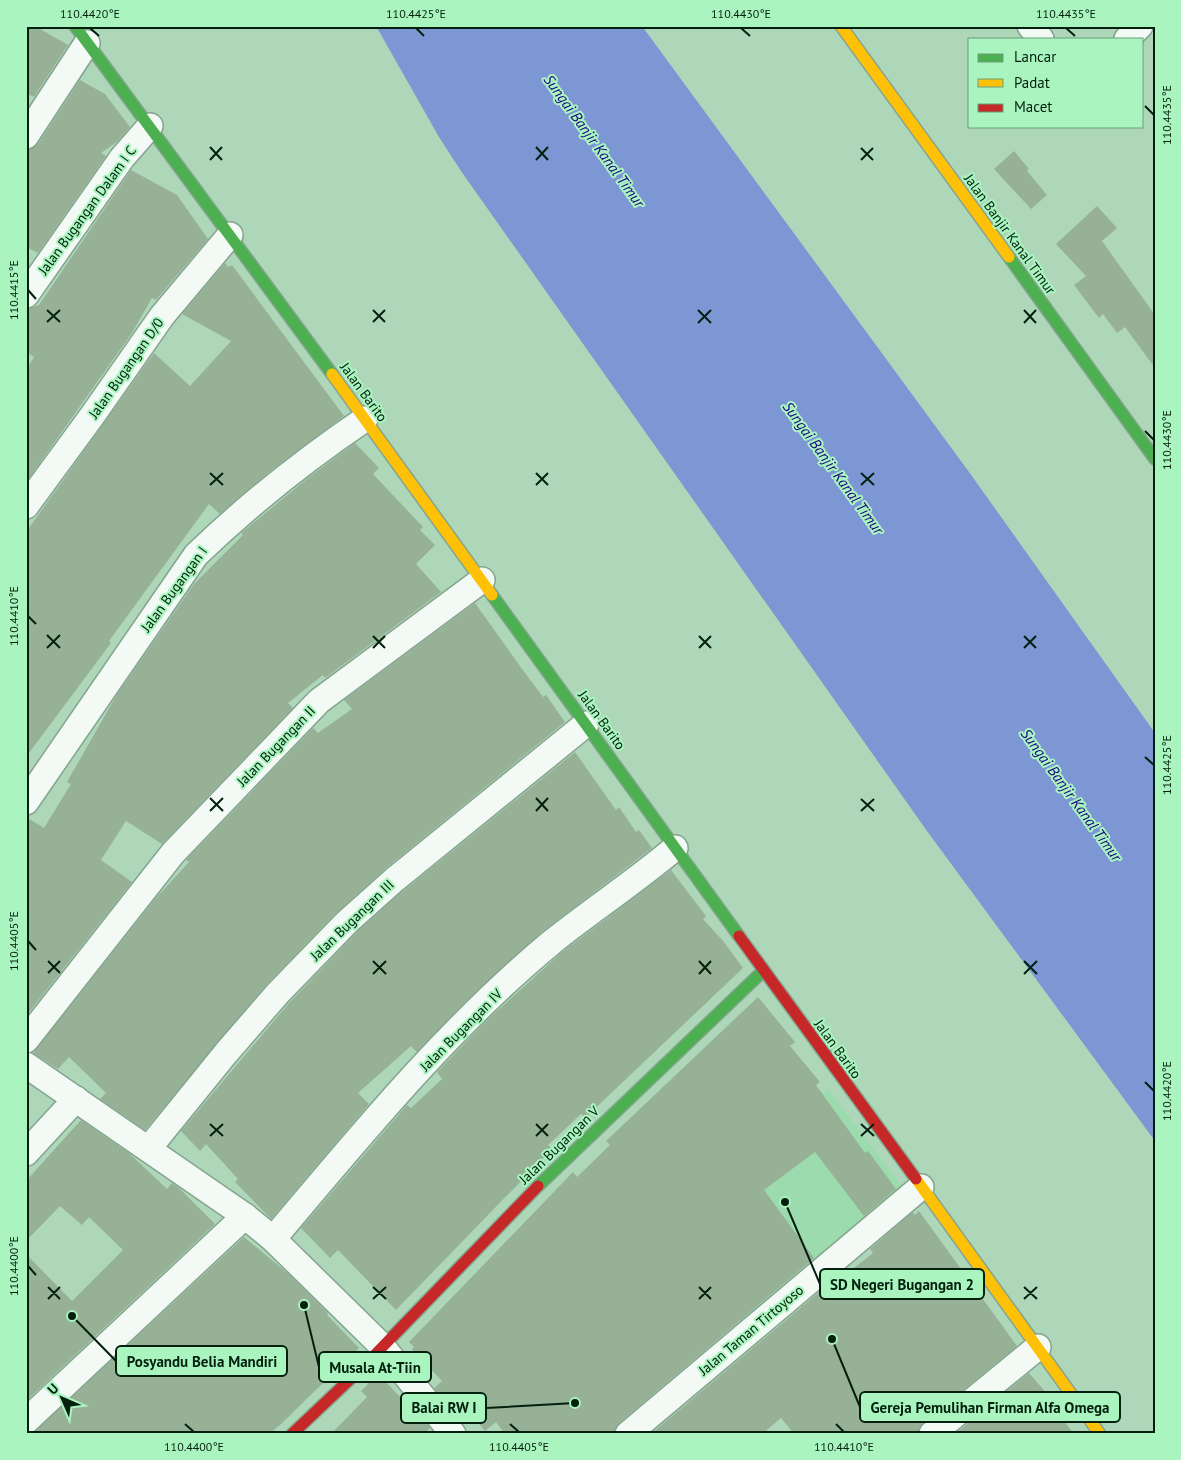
<svg xmlns="http://www.w3.org/2000/svg" width="1181" height="1460" viewBox="0 0 1181 1460" font-family="'PT Sans',sans-serif">
	<rect width="100%" height="100%" fill="#aed7ba"/>
	<polygon fill="#9bdbae" points="828,1089 907,1193 750,1327 662,1212"/>
	<polygon fill="#7c97d4" points="376,26 642,26 969,472 1155,733 1155,1141 927,831 461,171 439,137"/>
	<g fill="#97b197">
		<polygon points="26,26 35,26 68,45 34,97 26,93"/>
		<polygon points="80,80 105,94 130,127 118,141 101,153 106,156 38,253 26,247 26,150 38,144"/>
		<polygon points="1014,151 1029,169 1027,171 1047,195 1031,209 994,169"/>
		<polygon points="131,170 177,195 208,239 156,300 152,298 132,333 27,481 26,370 34,357 26,352 26,309 39,305"/>
		<polygon points="1097,206 1117,228 1102,241 1155,315 1155,368 1125,327 1117,333 1103,314 1099,318 1074,285 1086,276 1056,244"/>
		<polygon points="225,263 228,267 232,265 344,416 269,472 220,514 209,504 109,641 111,643 26,757 26,532 154,353 190,386 231,341 182,314"/>
		<polygon points="355,443 379,468 373,474 423,527 420,530 435,545 416,564 441,592 325,678 323,675 288,703 293,708 162,844 126,821 101,860 132,882 26,1016 26,817 44,828 71,784 67,782 116,696 194,584 243,535 241,533 246,529 308,478"/>
		<polygon points="475,603 525,673 543,697 546,695 565,722 385,869 337,912 267,984 145,1130 100,1099 106,1093 69,1057 58,1069 33,1053 155,899 189,862 186,860 313,728 318,733 352,709 344,700"/>
		<polygon points="575,752 616,810 619,807 636,832 639,830 652,848 543,931 467,1000 417,1052 411,1046 358,1093 369,1104 271,1219 235,1182 238,1179 206,1144 200,1151 181,1131 289,1003 357,932 403,891"/>
		<polygon points="671,870 706,916 703,919 724,942 743,968 585,1118 581,1114 548,1145 552,1149 396,1310 338,1250 330,1258 301,1228 407,1105 411,1108 442,1079 437,1072 487,1020 561,953"/>
		<polygon points="758,997 795,1042 790,1046 820,1082 816,1085 865,1153 868,1151 896,1189 864,1216 815,1152 764,1190 814,1258 619,1423 614,1434 505,1434 496,1422 485,1431 458,1399 450,1407 434,1388 442,1381 412,1349 414,1347 409,1342 573,1172 577,1177 610,1145 606,1141"/>
		<polygon points="81,1120 130,1154 167,1189 172,1183 179,1188 215,1224 26,1401 26,1254 72,1301 123,1250 89,1217 82,1225 60,1206 26,1241 26,1181"/>
		<polygon points="919,1211 1017,1346 923,1423 918,1434 794,1434 781,1418 762,1434 651,1434 838,1276 840,1279 873,1253 870,1249 913,1212 915,1215"/>
		<polygon points="244,1237 291,1276 328,1313 327,1315 359,1348 280,1425 269,1434 32,1434"/>
		<polygon points="1029,1373 1068,1418 1064,1421 1074,1434 955,1434"/>
		<polygon points="378,1374 410,1407 412,1406 430,1428 424,1434 331,1434 367,1397 361,1391"/>
	</g>
	<g fill="none" stroke-linecap="round" stroke-linejoin="round">
		<defs>
			<g id="street">
				<polyline points="1030,26 1041,39"/>
				<polyline points="1127,39 1140,26"/>
				<polyline points="26,136 87,43"/>
				<polyline points="26,295 122,158 150,126"/>
				<polyline points="26,506 92,416 162,316 230,235"/>
				<path d="M26 802 196 555C248 505 306 459 365 419"/>
				<polyline points="26,1040 173,853 319,701 482,580"/>
				<polyline points="26,1065 245,1216 273,1239 382,1346 453,1434"/>
				<polyline points="149,1148 226,1053 278,993 347,922 394,880 586,724"/>
				<polyline points="26,1153 76,1099"/>
				<path d="M273 1239C360 1136 448 1028 552 942 592 910 636 881 675 848"/>
				<polyline points="26,1421 245,1216"/>
				<polyline points="628,1434 921,1187"/>
				<polyline points="932,1434 1038,1347"/>
			</g>
			<g id="fast">
				<polyline points="75,26 332,374"/>
				<polyline points="1009,257 1155,459"/>
				<polyline points="492,595 739,936"/>
				<polyline points="538,1186 763,971"/>
			</g>
			<g id="slow">
				<polyline points="841,26 1009,257"/>
				<polyline points="332,374 492,595"/>
				<polyline points="916,1179 1100,1434"/>
			</g>
			<g id="jam">
				<polyline points="739,936 916,1179"/>
				<polyline points="292,1434 364,1366 538,1186"/>
			</g>
		</defs>
		<use href="#street" stroke="#84a48e" stroke-width="28"/>
		<use href="#fast" stroke="#84a48e" stroke-width="14"/>
		<use href="#slow" stroke="#84a48e" stroke-width="14"/>
		<use href="#jam" stroke="#84a48e" stroke-width="14"/>
		<use href="#street" stroke="#f3f9f5" stroke-width="25"/>
		<use href="#fast" stroke="#4caf50" stroke-width="11"/>
		<use href="#slow" stroke="#ffc107" stroke-width="11"/>
		<use href="#jam" stroke="#c62828" stroke-width="11"/>
	</g>
	<path fill="none" stroke="#02200d" stroke-width="2" d="M90 28 99 36M416 28 424 36M741 28 750 36M1066 28 1075 36M1145 106 1154 115M210 147 222 160M536 147 548 160M861 148 873 160M210 160 222 147M536 160 548 147M861 160 873 148M28 290 36 299M47 310 60 322M373 310 385 322M698 310 711 323M1024 310 1036 323M47 322 60 310M373 322 385 310M698 323 711 310M1024 323 1036 310M1145 431 1154 440M210 473 223 485M536 473 548 485M861 473 874 485M210 485 223 473M536 485 548 473M861 485 874 473M28 616 36 624M47 635 60 648M373 636 385 648M699 636 711 648M1024 636 1036 648M47 648 60 635M373 648 385 636M699 648 711 636M1024 648 1036 636M1145 757 1154 765M210 798 223 811M536 798 548 811M861 799 874 811M210 811 223 798M536 811 548 798M861 811 874 799M28 941 36 950M48 961 60 973M373 961 386 974M699 961 711 974M1024 961 1037 974M48 973 60 961M373 974 386 961M699 974 711 961M1024 974 1037 961M1145 1082 1154 1091M210 1124 223 1136M536 1124 548 1136M861 1124 874 1136M210 1136 223 1124M536 1136 548 1124M861 1136 874 1124M28 1266 36 1275M48 1287 60 1299M373 1287 386 1299M699 1287 711 1299M1024 1287 1037 1299M48 1299 60 1287M373 1299 386 1287M699 1299 711 1287M1024 1299 1037 1287M185 1424 194 1432M510 1424 519 1432M836 1424 844 1432"/>
	<g text-anchor="middle" stroke-width="4" stroke-linejoin="round" paint-order="stroke">
		<g font-size="14" fill="#02200d" stroke="#aaf5bf">
			<text transform="translate(87 210) rotate(-54)" y="5">Jalan Bugangan Dalam I C</text>
			<text transform="translate(1010 234) rotate(54)" y="5">Jalan Banjir Kanal Timur</text>
			<text transform="translate(126 368) rotate(-55)" y="5">Jalan Bugangan D/0</text>
			<text transform="translate(364 392) rotate(54)" y="5">Jalan Barito</text>
			<text transform="translate(174 589) rotate(-54)" y="5">Jalan Bugangan I</text>
			<text transform="translate(602 720) rotate(54)" y="5">Jalan Barito</text>
			<text transform="translate(276 746) rotate(-46)" y="5">Jalan Bugangan II</text>
			<text transform="translate(352 920) rotate(-44)" y="5">Jalan Bugangan III</text>
			<text transform="translate(461 1030) rotate(-45)" y="5">Jalan Bugangan IV</text>
			<text transform="translate(838 1049) rotate(54)" y="5">Jalan Barito</text>
			<text transform="translate(559 1145) rotate(-44)" y="5">Jalan Bugangan V</text>
			<text transform="translate(751 1330) rotate(-40)" y="5">Jalan Taman Tirtoyoso</text>
		</g>
		<g font-size="15" font-style="italic" fill="#190082" stroke="#aaf5bf">
			<text transform="translate(594 141) rotate(54)" y="5">Sungai Banjir Kanal Timur</text>
			<text transform="translate(833 468) rotate(54)" y="5">Sungai Banjir Kanal Timur</text>
			<text transform="translate(1071 795) rotate(54)" y="5">Sungai Banjir Kanal Timur</text>
		</g>
	</g>
	<path fill="none" stroke="#02200d" stroke-width="2" d="M785 1202L820 1284M72 1316L116 1361M304 1305L319 1367M832 1339L860 1407M575 1403L486 1408"/>
	<g fill="#02200d" stroke="#aaf5bf" stroke-width="2">
		<circle cx="785" cy="1202" r="5"/>
		<circle cx="72" cy="1316" r="5"/>
		<circle cx="304" cy="1305" r="5"/>
		<circle cx="832" cy="1339" r="5"/>
		<circle cx="575" cy="1403" r="5"/>
	</g>
	<g fill="#aaf5bf" stroke="#02200d" stroke-width="2">
		<rect x="820" y="1269" width="164" height="30" rx="5"/>
		<rect x="116" y="1346" width="171" height="30" rx="5"/>
		<rect x="319" y="1352" width="112" height="30" rx="5"/>
		<rect x="860" y="1392" width="260" height="30" rx="5"/>
		<rect x="401" y="1393" width="85" height="30" rx="5"/>
	</g>
	<g font-size="15" text-anchor="middle" font-weight="bold" fill="#02200d">
		<text x="902" y="1290">SD Negeri Bugangan 2</text>
		<text x="202" y="1367">Posyandu Belia Mandiri</text>
		<text x="375" y="1373">Musala At-Tiin</text>
		<text x="990" y="1413">Gereja Pemulihan Firman Alfa Omega</text>
		<text x="444" y="1413">Balai RW I</text>
	</g>
	<rect width="1181" height="1460" fill="none" stroke="#aaf5bf" stroke-width="55"/>
	<rect x="968" y="38" width="175" height="90" fill="#aaf5bf" stroke="#67a078"/>
	<rect x="978" y="54" width="25" height="8" fill="#4caf50" stroke="#67a078"/>
	<text x="1014" y="62" font-size="15" fill="#02200d">Lancar</text>
	<rect x="978" y="79" width="25" height="8" fill="#ffc107" stroke="#67a078"/>
	<text x="1014" y="88" font-size="15" fill="#02200d">Padat</text>
	<rect x="978" y="104" width="25" height="8" fill="#c62828" stroke="#67a078"/>
	<text x="1014" y="112" font-size="15" fill="#02200d">Macet</text>
	<g transform="translate(62 1398) rotate(315)" stroke="#aaf5bf" stroke-width="4" paint-order="stroke">
	<path d="M0-4L9 19L0 12L-9 19Z" fill="#02200d"/>
	<text y="-8" font-size="14" font-weight="bold" text-anchor="middle" fill="#02200d">U</text>
	</g>
	<rect x="28" y="28" width="1126" height="1404" fill="none" stroke="#02200d" stroke-width="2"/>
	<g font-size="12" text-anchor="middle" fill="#02200d">
		<text x="90" y="18">110.4420°E</text>
		<text x="416" y="18">110.4425°E</text>
		<text x="741" y="18">110.4430°E</text>
		<text x="1066" y="18">110.4435°E</text>
		<text transform="translate(1167 115) rotate(-90)" y="4">110.4435°E</text>
		<text transform="translate(14 290) rotate(-90)" y="4">110.4415°E</text>
		<text transform="translate(1167 440) rotate(-90)" y="4">110.4430°E</text>
		<text transform="translate(14 616) rotate(-90)" y="4">110.4410°E</text>
		<text transform="translate(1167 765) rotate(-90)" y="4">110.4425°E</text>
		<text transform="translate(14 941) rotate(-90)" y="4">110.4405°E</text>
		<text transform="translate(1167 1091) rotate(-90)" y="4">110.4420°E</text>
		<text transform="translate(14 1266) rotate(-90)" y="4">110.4400°E</text>
		<text x="194" y="1451">110.4400°E</text>
		<text x="519" y="1451">110.4405°E</text>
		<text x="844" y="1451">110.4410°E</text>
	</g>
</svg>
